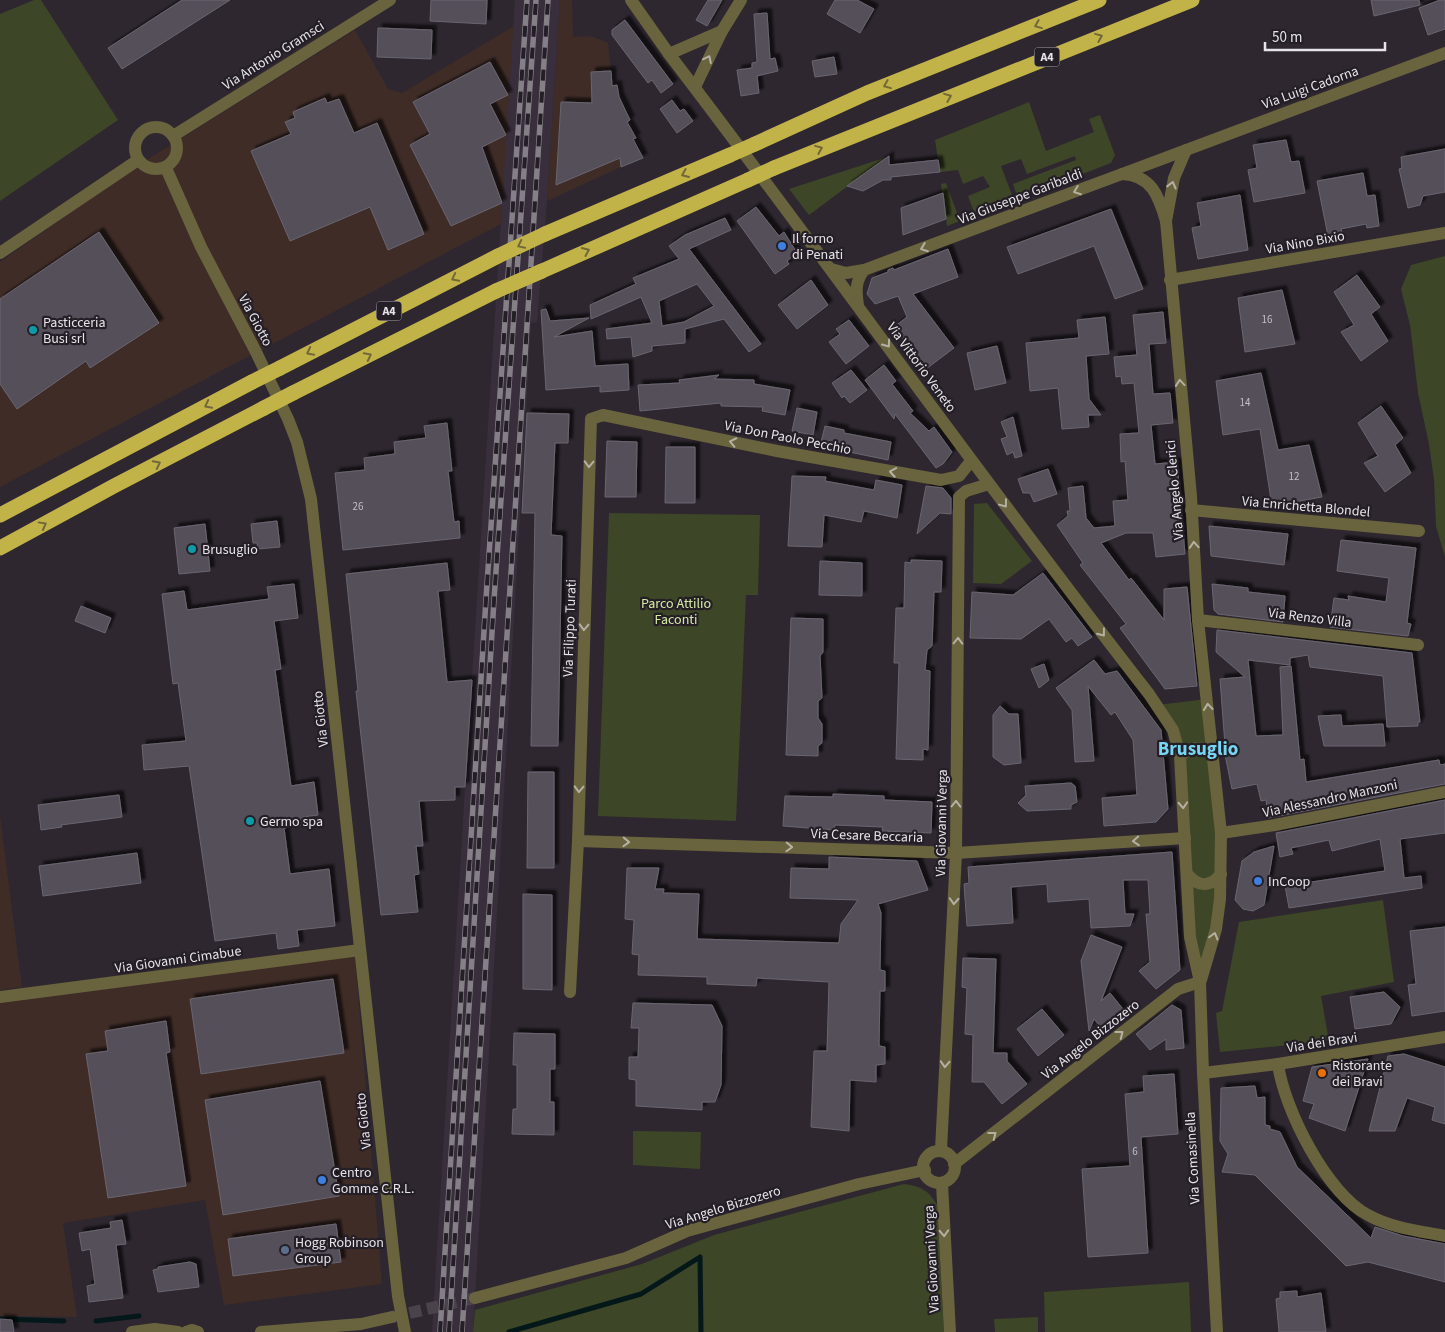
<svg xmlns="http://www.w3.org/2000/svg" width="1445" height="1332" viewBox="0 0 1445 1332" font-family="'Source Sans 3',sans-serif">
	<defs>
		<filter id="shadow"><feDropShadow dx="4.5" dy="-4.5" stdDeviation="1" flood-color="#0009"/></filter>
	</defs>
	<rect width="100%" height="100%" fill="#2e2730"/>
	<g fill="#3f2c27">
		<polygon points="560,0 572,0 573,37 591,36 608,43 621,167 547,201"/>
		<polygon points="514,26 501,224 0,487 0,262 137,166 355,30 388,89 402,93"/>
		<polygon points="0,816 22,987 0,990"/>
		<polygon points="355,956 382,1284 224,1305 205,1200 63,1223 77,1317 0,1316 0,1002"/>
	</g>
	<polygon fill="#392e3c" points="515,0 560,0 547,201 537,322 531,323 473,1332 432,1332 465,787"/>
	<g fill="#3d4626">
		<polygon points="34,0 41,0 118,120 0,201 0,14"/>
		<polygon points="1029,102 1046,151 1094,132 1089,119 1100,115 1115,155 1111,163 1018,199 1013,184 1076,160 1075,156 1027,174 1021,159 1001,166 1014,200 975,215 968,196 990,187 983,176 963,184 958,170 940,172 935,140"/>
		<polygon points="887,157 809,215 789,189"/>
		<polygon points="946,183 960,221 947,226 941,184"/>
		<polygon points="1445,256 1445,557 1436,526 1434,480 1429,444 1418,393 1410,325 1401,289 1411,265"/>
		<polygon points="987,503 1032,561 1001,584 973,583 974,504"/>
		<polygon points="609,513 760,515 758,595 746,595 736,821 598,816"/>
		<polygon points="1207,699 1221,874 1200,982 1190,937 1180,756 1157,705"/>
		<polygon points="1383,900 1394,982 1321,996 1329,1041 1220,1052 1216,1013 1222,1011 1239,922"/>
		<polygon points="633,1131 701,1132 700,1169 633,1165"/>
		<path d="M904 1184C920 1186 929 1190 937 1205L944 1332H473L475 1310 642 1264 714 1235Z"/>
		<polygon points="1189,1282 1191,1332 1045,1332 1044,1292"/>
		<polygon points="1038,1317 1038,1332 995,1332 994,1319"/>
	</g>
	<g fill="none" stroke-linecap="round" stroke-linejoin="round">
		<g stroke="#041819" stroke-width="5">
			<polyline points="0,1319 64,1321"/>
			<polyline points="96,1321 139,1316"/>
			<polyline points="509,1332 641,1294 700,1257 701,1332"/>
		</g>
	</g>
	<g fill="#54505a" stroke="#6a6570" fill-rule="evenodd" filter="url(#shadow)">
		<polygon points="182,0 230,0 122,69 108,48"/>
		<polygon points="431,0 487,0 486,24 430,21"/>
		<polygon points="708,0 722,0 707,26 696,20"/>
		<polygon points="835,0 857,0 874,9 860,33 827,14"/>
		<polygon points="1371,0 1419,0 1420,5 1374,16"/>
		<polygon points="1440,0 1445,0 1445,29 1428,35 1419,8"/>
		<polygon points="767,13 770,59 775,58 778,71 757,76 759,93 741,96 737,70 752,68 752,63 757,62 754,14"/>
		<polygon points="625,20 673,84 661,93 652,80 648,83 612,35 612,30"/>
		<polygon points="378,28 432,30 431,59 377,57"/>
		<polygon points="834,57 837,74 815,77 812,61"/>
		<polygon points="490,62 508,95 490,104 506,135 482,147 502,203 451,226 410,145 430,134 413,102"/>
		<polygon points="611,71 612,86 617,85 619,97 630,120 627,122 636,138 633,139 643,158 621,167 620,158 556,185 561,102 592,103 591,72"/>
		<polygon points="325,98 327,103 339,99 354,133 377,123 424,234 388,250 370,207 290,241 251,151 291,134 285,122 295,118 293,112"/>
		<polygon points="672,100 680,111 684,109 693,121 677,133 660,109"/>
		<polygon points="1286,140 1291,162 1299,161 1305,193 1254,202 1248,170 1257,168 1253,145"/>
		<polygon points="1445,149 1445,192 1423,196 1420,205 1408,208 1399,169 1402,168 1401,157"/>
		<polygon points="889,156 889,165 938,160 940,172 891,177 891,180 883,180 863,191 847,186"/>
		<polygon points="1363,173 1367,196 1375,195 1379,226 1367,228 1366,224 1341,229 1342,232 1328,236 1317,181"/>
		<polygon points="943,193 946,219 903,235 901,208"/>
		<polygon points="1240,195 1248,250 1198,259 1192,228 1201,226 1197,203"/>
		<polygon points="756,207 779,236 784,232 797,253 787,261 789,264 775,274 737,221"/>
		<polygon points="1111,209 1143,289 1115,299 1094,246 1018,274 1007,247"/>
		<path d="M725 218 731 230 689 249 761 344 749 352 724 319 685 329V343L652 346V351L633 357 631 337 607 339 606 329 652 323 641 297 591 319 590 305 636 284 633 278 679 259 669 246 685 235ZM697 284 714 306 684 322 662 326 659 301Z"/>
		<polygon points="99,232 159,323 90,368 86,361 17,409 0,384 0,299"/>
		<polygon points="948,249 958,277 913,294 954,348 926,369 894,327 907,317 898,296 875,304 867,294 872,278 888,272 888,270 893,268 894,270"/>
		<polygon points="1357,275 1380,307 1371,314 1388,341 1361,361 1341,332 1354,325 1334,292"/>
		<polygon points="811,280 828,305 797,329 778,305"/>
		<polygon points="1282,290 1295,344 1245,352 1238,298"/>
		<polygon points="546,309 550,321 589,318 554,337 592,331 595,366 628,364 629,390 600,392 600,386 546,390 541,310"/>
		<polygon points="1163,312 1166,343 1149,344 1153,394 1170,393 1173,423 1151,425 1155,464 1177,462 1185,554 1156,557 1153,533 1126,533 1101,543 1129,580 1131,578 1164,620 1164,589 1187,587 1197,686 1165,689 1120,628 1126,624 1080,565 1083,563 1057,525 1068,516 1067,511 1070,511 1068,488 1083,486 1086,518 1094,528 1115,526 1113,501 1128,500 1125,461 1121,462 1120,434 1139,433 1134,383 1122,384 1121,376 1116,377 1114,357 1137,355 1133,315"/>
		<polygon points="1105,317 1109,354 1086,356 1089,399 1101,415 1088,415 1089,427 1062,429 1058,388 1030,391 1026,343 1079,338 1077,320"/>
		<polygon points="849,320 869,346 846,364 829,342 840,334 836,329"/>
		<polygon points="997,346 1006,383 975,390 967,353"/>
		<polygon points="884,365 896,381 892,384 913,411 910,413 929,431 934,427 952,452 943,464 936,468 895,414 894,419 865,380"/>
		<polygon points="851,370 867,390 850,403 844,396 842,398 832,383"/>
		<polygon points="1261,373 1278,450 1309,445 1322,497 1272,506 1260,429 1223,435 1216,381"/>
		<polygon points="719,375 714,379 754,380 754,384 790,390 785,415 762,411 763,407 721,406 721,403 640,411 638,385 680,383 679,380"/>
		<polygon points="1381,406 1403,438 1395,445 1411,473 1385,492 1364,463 1378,456 1358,423"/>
		<polygon points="797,408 817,412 813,435 792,431"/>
		<polygon points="527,413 569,414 568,443 555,443 551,535 562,536 558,746 531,746 535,513 522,513"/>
		<polygon points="1013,417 1022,456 1015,458 1013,452 1007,455 1001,439 1007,437 1001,422"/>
		<polygon points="447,423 452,471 448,471 454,522 459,521 460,538 343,550 335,473 365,470 364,458 395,454 394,442 426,438 424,426"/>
		<polygon points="825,426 844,430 844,433 891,442 888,460 820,446"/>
		<polygon points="607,441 637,442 636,497 605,497"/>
		<polygon points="666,447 695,447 695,503 665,503"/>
		<polygon points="1048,469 1057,494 1034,502 1030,493 1023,493 1018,479"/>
		<polygon points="792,476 826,477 825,481 874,490 876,480 902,485 897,518 864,511 861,522 824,515 822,547 788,546"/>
		<polygon points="926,486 943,488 951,498 951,514 940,513 917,534"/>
		<polygon points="277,521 280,547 258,549 257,543 253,543 251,524"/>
		<polygon points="205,524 210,571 179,574 174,528"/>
		<polygon points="1209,526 1288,534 1284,565 1211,556"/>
		<polygon points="1341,540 1416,548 1407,623 1411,624 1408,636 1330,627 1334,598 1349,600 1348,596 1386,602 1389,578 1337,571"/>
		<polygon points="911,560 942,561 941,592 934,592 932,646 927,650 925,670 930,671 929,713 928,750 923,749 923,760 896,759 899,663 894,663 896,608 904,608 905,562 911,563"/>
		<polygon points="820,561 862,563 862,596 819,595"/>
		<polygon points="447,563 450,590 438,591 447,682 472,680 465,787 455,787 455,800 419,801 423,846 416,846 419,874 414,875 418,912 381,915 356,691 358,691 346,574"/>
		<polygon points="1043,573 1092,637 1078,646 1072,638 1066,642 1049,619 1021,639 970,638 972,592 1013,595"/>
		<polygon points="294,584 298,618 274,621 281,669 275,670 291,786 314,782 318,815 303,817 304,825 284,828 290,874 329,869 335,926 297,930 299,946 278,949 276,933 215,941 189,766 144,770 142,745 186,741 178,683 173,684 162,594 184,591 187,610 269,599 267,587"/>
		<polygon points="1212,584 1248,588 1248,592 1285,596 1283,622 1218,614 1214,610"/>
		<polygon points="81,606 111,618 105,633 75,621"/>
		<polygon points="791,618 823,619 823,652 820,656 822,698 818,701 818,718 822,724 822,743 818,746 818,756 786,755"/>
		<polygon points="1217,630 1412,653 1420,722 1418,722 1418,726 1387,727 1383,676 1310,667 1308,655 1290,658 1290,665 1248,660 1256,736 1283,735 1280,667 1291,666 1300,760 1304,759 1306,782 1439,760 1440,765 1445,764 1445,784 1268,818 1266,800 1261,801 1257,784 1232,789 1223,745 1225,745 1220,679 1245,677 1216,652"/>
		<polygon points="1094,660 1105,674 1117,671 1161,730 1168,809 1156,822 1104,826 1102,798 1137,795 1133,740 1115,712 1111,715 1088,686 1094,761 1075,762 1072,710 1056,688"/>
		<polygon points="1044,664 1049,680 1039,688 1031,669"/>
		<polygon points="1000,706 1009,714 1018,714 1021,763 1004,765 993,757 993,715"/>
		<polygon points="1341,715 1342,726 1383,724 1385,746 1324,746 1318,716"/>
		<polygon points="528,772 554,772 554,868 527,868"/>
		<polygon points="1071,783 1075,786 1077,802 1071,805 1071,809 1027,811 1018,803 1026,795 1025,786"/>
		<polygon points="833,794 884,796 884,800 932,802 931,833 882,831 883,827 835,825 834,830 783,826 785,796 833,797"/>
		<polygon points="119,795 122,817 61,825 62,827 41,830 38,805"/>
		<polygon points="1445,800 1445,833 1400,839 1404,878 1421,876 1422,888 1289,908 1285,886 1385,871 1380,839 1332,851 1329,840 1291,848 1293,854 1280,857 1276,833"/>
		<polygon points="1274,846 1264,905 1253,911 1243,909 1235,900 1242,861 1254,852"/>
		<polygon points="1172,852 1180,970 1156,989 1139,971 1150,962 1146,914 1150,914 1148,880 1123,880 1125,914 1134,914 1130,926 1091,928 1089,899 1048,902 1047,884 1011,887 1013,923 967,926 964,884 969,883 968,867"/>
		<polygon points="137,853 141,883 43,896 39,866"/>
		<polygon points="829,857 917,861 928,890 878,904 881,913 880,970 885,971 885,991 880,991 879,1046 885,1047 885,1064 876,1065 876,1082 850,1080 849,1131 811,1127 814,1051 827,1051 829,982 757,978 756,986 707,984 707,977 638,975 639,955 632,954 634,920 625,919 627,868 659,868 655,889 664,889 663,893 699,894 697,939 839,943 841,924 858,900 790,898 791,868 829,869"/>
		<polygon points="523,894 552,895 552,990 523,989"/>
		<polygon points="1445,927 1445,1011 1412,1016 1408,985 1416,984 1410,931"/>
		<polygon points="1091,935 1122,947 1101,1001 1110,993 1127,1014 1105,1032 1094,1019 1089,1031 1081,961"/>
		<polygon points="963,958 996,959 993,1053 1007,1053 1007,1061 1027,1084 1002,1104 984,1082 972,1082 973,1035 965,1034 967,988 962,987"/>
		<polygon points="333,979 344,1053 201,1074 190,999"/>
		<polygon points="1384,992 1400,1007 1391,1024 1355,1029 1350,997"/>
		<polygon points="633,1003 712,1005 722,1026 721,1085 715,1102 702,1102 702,1110 636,1106 636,1080 629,1079 629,1057 638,1057 639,1028 631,1028"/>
		<polygon points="1172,1005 1181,1010 1184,1048 1166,1050 1166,1039 1150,1050 1136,1034"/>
		<polygon points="1042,1009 1064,1035 1038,1056 1017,1029"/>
		<polygon points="166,1021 170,1052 166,1053 186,1186 108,1198 86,1054 108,1051 105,1031"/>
		<polygon points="514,1033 555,1034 555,1069 550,1069 550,1102 554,1102 554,1135 512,1134 513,1109 517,1109 517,1065 513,1065"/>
		<polygon points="1404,1054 1445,1067 1445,1124 1432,1120 1435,1107 1407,1098 1395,1131 1369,1131 1388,1056"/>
		<polygon points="1368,1059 1345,1131 1309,1118 1314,1104 1303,1101 1312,1067"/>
		<polygon points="1174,1074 1178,1134 1141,1137 1148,1253 1088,1257 1082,1169 1130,1166 1125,1094 1144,1092 1143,1076"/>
		<polygon points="320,1081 339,1196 223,1215 205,1100"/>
		<polygon points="1255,1086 1257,1098 1265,1097 1265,1125 1270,1126 1270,1129 1280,1132 1297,1167 1371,1238 1375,1227 1403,1236 1445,1244 1445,1282 1368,1262 1346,1266 1255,1175 1222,1172 1228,1154 1220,1141 1221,1088"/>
		<polygon points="122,1220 126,1244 116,1245 123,1298 89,1302 87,1286 95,1284 90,1249 82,1251 79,1233 111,1228 110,1222"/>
		<polygon points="336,1224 341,1262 233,1276 228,1239"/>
		<polygon points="190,1262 196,1264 199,1287 158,1292 153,1270 158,1269 158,1267"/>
		<polygon points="1297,1291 1297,1297 1321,1293 1326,1332 1279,1332 1276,1299 1280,1298 1280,1292"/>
		<polygon points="0,1319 12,1320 14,1332 0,1332"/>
	</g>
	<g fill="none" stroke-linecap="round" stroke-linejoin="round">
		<polyline stroke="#4a434c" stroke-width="12" stroke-dasharray="12 6" stroke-linecap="butt" points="392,1317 475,1298"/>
		<g stroke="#69643d" stroke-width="12">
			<polyline points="631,0 669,54"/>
			<circle cx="156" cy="148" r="21"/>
			<polyline points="173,136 390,0"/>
			<polyline points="166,168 201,247 256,352 288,419 297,442 311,499 398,1296 405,1332"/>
			<polyline points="1122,174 1445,53"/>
			<polyline points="1166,221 1174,178 1186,150"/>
			<polyline points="0,253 138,160"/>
			<polyline points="1170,280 1445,233"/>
			<polyline points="1191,510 1419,531"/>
			<polyline points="1198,620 1418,645"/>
			<polyline points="1221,833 1275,825 1445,792"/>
			<polyline points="578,841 956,853 1185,838"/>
			<polyline points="570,992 578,841 591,419 603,415 777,451 941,480 959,476 971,461"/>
			<polyline points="0,997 360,950"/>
			<path d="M1278 1064C1284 1109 1327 1194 1368 1215 1391 1228 1419 1231 1445 1236"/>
			<polyline points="1203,1073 1278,1064 1445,1037"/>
			<polyline points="941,1150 956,853 959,497 966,491 989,484"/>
			<circle cx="939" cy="1167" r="16"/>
			<polyline points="954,1164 1178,989 1200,982"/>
			<polyline points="942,1184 950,1332"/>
			<polyline points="475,1298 626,1258 687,1231 723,1221 859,1184 925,1170"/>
			<polyline points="132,1332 155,1329 178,1332"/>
			<polyline points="186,1332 192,1330 198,1332"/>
			<polyline points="261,1332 361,1324 392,1317"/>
		</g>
		<g stroke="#69643d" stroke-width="12">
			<path d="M722 31 669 54C831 266 985 484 1149 694L1173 730 1180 756 1190 937 1200 982 1203 1073 1217 1332"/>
			<polyline points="695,87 722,31 741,0"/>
			<path d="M831 269 846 273 864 270 1122 174C1152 175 1159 197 1166 221L1191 496 1198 620 1221 833 1220 899 1216 929 1201 980"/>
			<path d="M858 305C856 291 855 282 864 270"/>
			<path d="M1180 756C1191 747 1202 745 1213 756"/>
			<path d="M1187 874C1198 887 1210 888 1221 874"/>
		</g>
		<g stroke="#c2b349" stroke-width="15">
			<polyline points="755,144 867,93 1099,0"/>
			<polyline points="774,168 1192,0"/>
			<polyline points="545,234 730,155"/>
			<polyline points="542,271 748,180"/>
			<polyline points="280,368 498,256"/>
			<polyline points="293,393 496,291"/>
			<polyline points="0,515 252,382"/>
			<polyline points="0,548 114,486 264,408"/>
		</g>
		<defs>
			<g id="rail">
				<polyline points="440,1332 486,599 527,0"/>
				<polyline points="449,1332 494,600 536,0"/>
				<polyline points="462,1332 548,0"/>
			</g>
		</defs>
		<use href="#rail" stroke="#858087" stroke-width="5.5"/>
		<use href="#rail" stroke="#241e26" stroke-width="4" stroke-dasharray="11" stroke-linecap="butt"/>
		<g stroke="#c2b349" stroke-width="15">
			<polyline points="730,155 755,144"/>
			<polyline points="748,180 774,168"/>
			<polyline points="498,256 545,234"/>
			<polyline points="496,291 542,271"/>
			<polyline points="252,382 280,368"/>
			<polyline points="264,408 293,393"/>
		</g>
	</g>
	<defs><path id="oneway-chevron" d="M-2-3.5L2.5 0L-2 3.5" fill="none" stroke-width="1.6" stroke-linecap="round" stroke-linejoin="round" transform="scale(1.25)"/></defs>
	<g stroke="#736838">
		<use href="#oneway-chevron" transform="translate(1038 25) rotate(158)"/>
		<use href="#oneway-chevron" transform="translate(1099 37) rotate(-22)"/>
		<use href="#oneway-chevron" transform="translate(887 85) rotate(158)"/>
		<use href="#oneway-chevron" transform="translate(948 97) rotate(-22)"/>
		<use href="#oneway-chevron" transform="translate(819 149) rotate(-22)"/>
		<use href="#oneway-chevron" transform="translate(685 174) rotate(157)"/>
		<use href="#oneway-chevron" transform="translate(521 245) rotate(154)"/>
		<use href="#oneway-chevron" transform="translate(586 251) rotate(-24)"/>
		<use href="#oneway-chevron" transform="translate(455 278) rotate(153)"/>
		<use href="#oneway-chevron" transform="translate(310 352) rotate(153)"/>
		<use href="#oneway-chevron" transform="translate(368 356) rotate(-27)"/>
		<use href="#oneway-chevron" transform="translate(208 405) rotate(153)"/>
		<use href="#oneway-chevron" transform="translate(157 464) rotate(-27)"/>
		<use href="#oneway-chevron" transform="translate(43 525) rotate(-29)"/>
	</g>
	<g stroke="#b5b0a4">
		<use href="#oneway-chevron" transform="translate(708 59) rotate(-64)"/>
		<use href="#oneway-chevron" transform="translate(1172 185) rotate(-76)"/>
		<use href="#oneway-chevron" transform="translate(1077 191) rotate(159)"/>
		<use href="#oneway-chevron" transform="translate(924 248) rotate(159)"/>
		<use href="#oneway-chevron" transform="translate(887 344) rotate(54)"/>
		<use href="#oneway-chevron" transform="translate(1180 383) rotate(-95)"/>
		<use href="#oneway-chevron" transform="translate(733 442) rotate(-168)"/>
		<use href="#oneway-chevron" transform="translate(589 464) rotate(92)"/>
		<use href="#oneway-chevron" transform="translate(893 472) rotate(-170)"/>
		<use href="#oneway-chevron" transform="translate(1004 504) rotate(53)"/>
		<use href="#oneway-chevron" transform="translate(1194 545) rotate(-94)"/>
		<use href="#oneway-chevron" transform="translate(584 627) rotate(92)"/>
		<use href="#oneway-chevron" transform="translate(1102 633) rotate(52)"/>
		<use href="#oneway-chevron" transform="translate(958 641) rotate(-89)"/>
		<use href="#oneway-chevron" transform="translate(1208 707) rotate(-96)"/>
		<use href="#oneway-chevron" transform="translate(579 789) rotate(92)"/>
		<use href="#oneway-chevron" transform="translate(956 804) rotate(-89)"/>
		<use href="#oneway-chevron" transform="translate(1183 805) rotate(87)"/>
		<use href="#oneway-chevron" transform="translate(1136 841) rotate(176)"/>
		<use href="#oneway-chevron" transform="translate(626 842) rotate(2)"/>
		<use href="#oneway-chevron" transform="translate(789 847) rotate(2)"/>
		<use href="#oneway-chevron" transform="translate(954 901) rotate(93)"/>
		<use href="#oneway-chevron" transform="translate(1214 936) rotate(-75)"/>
		<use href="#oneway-chevron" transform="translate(1120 1034) rotate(-38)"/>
		<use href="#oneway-chevron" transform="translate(945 1064) rotate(93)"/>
		<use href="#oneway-chevron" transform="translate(993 1135) rotate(-38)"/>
		<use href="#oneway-chevron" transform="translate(944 1233) rotate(87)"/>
	</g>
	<g fill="#3f7fe0" stroke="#241e26" stroke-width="2">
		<circle cx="782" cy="246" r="5"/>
		<circle cx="1258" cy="881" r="5"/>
		<circle cx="322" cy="1180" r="5"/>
	</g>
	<g fill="#0f9aa8" stroke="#241e26" stroke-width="2">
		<circle cx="33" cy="330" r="5"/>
		<circle cx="192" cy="549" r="5"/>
		<circle cx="250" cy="821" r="5"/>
	</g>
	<circle fill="#e8710a" stroke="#241e26" stroke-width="2" cx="1322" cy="1073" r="5"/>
	<circle fill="#5c6f8a" stroke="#241e26" stroke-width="2" cx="285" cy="1250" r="5"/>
	<g text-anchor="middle" stroke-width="4.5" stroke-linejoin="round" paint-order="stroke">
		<g font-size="11" fill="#c2bec4">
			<text x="1267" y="323">16</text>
			<text x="1245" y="406">14</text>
			<text x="1294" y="480">12</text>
			<text x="358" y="510">26</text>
			<text x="1135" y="1155">6</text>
		</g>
		<g fill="#241e26" stroke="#aca8ae" stroke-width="1">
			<rect x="1034.5" y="47.5" width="25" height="19" rx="4"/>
			<rect x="376.5" y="301.5" width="25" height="19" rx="4"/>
		</g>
		<g font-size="12" font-weight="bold" fill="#e7e3e8">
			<text x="1047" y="61">A4</text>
			<text x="389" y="315">A4</text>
		</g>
		<g font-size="14" fill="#e7e3e8" stroke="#241e26">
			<text transform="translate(273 55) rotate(-32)" y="5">Via Antonio Gramsci</text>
			<text transform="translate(1310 87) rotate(-20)" y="5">Via Luigi Cadorna</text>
			<text transform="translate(1020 196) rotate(-21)" y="5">Via Giuseppe Garibaldi</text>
			<text transform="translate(1305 242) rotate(-10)" y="5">Via Nino Bixio</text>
			<text transform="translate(256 320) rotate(62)" y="5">Via Giotto</text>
			<text transform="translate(922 367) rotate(54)" y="5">Via Vittorio Veneto</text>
			<text transform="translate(788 437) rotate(11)" y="5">Via Don Paolo Pecchio</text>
			<text transform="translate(1174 490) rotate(-95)" y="5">Via Angelo Clerici</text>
			<text transform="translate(1306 506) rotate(5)" y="5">Via Enrichetta Blondel</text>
			<text transform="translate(1310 617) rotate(7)" y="5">Via Renzo Villa</text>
			<text transform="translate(569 628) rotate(-88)" y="5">Via Filippo Turati</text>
			<text transform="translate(320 719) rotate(-96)" y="5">Via Giotto</text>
			<text transform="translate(1330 798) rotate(-12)" y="5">Via Alessandro Manzoni</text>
			<text transform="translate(941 823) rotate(-89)" y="5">Via Giovanni Verga</text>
			<text transform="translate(867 835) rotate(2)" y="5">Via Cesare Beccaria</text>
			<text transform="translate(178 959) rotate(-8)" y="5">Via Giovanni Cimabue</text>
			<text transform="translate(1090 1039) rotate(-38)" y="5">Via Angelo Bizzozero</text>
			<text transform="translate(1322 1042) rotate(-9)" y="5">Via dei Bravi</text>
			<text transform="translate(363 1121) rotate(-96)" y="5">Via Giotto</text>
			<text transform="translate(1192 1158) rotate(-93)" y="5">Via Comasinella</text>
			<text transform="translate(723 1207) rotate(-17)" y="5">Via Angelo Bizzozero</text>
			<text transform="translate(931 1259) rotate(-93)" y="5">Via Giovanni Verga</text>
		</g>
		<g font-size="14" fill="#e7e3e8" stroke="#241e26" text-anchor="start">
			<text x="792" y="243">Il forno<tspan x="792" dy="16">di Penati</tspan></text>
			<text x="43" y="327">Pasticceria<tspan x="43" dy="16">Busi srl</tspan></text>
			<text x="202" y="554">Brusuglio</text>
			<text x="260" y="826">Germo spa</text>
			<text x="1268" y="886">InCoop</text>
			<text x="1332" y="1070">Ristorante<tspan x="1332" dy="16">dei Bravi</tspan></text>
			<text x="332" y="1177">Centro<tspan x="332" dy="16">Gomme C.R.L.</tspan></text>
			<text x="295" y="1247">Hogg Robinson<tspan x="295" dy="16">Group</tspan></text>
		</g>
		<g font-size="14" fill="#d5eaa1" stroke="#241e26">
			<text x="676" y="608">Parco Attilio<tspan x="676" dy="16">Faconti</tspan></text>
		</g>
		<g font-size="19" font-weight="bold" fill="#76d6f4" stroke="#241e26">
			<text x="1198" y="755">Brusuglio</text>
		</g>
	</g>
	<path d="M1265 42v8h120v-8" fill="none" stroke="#e7e3e8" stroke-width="2.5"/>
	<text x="1272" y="42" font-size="15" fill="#e7e3e8" stroke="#241e26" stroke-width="4" paint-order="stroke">50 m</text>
</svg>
